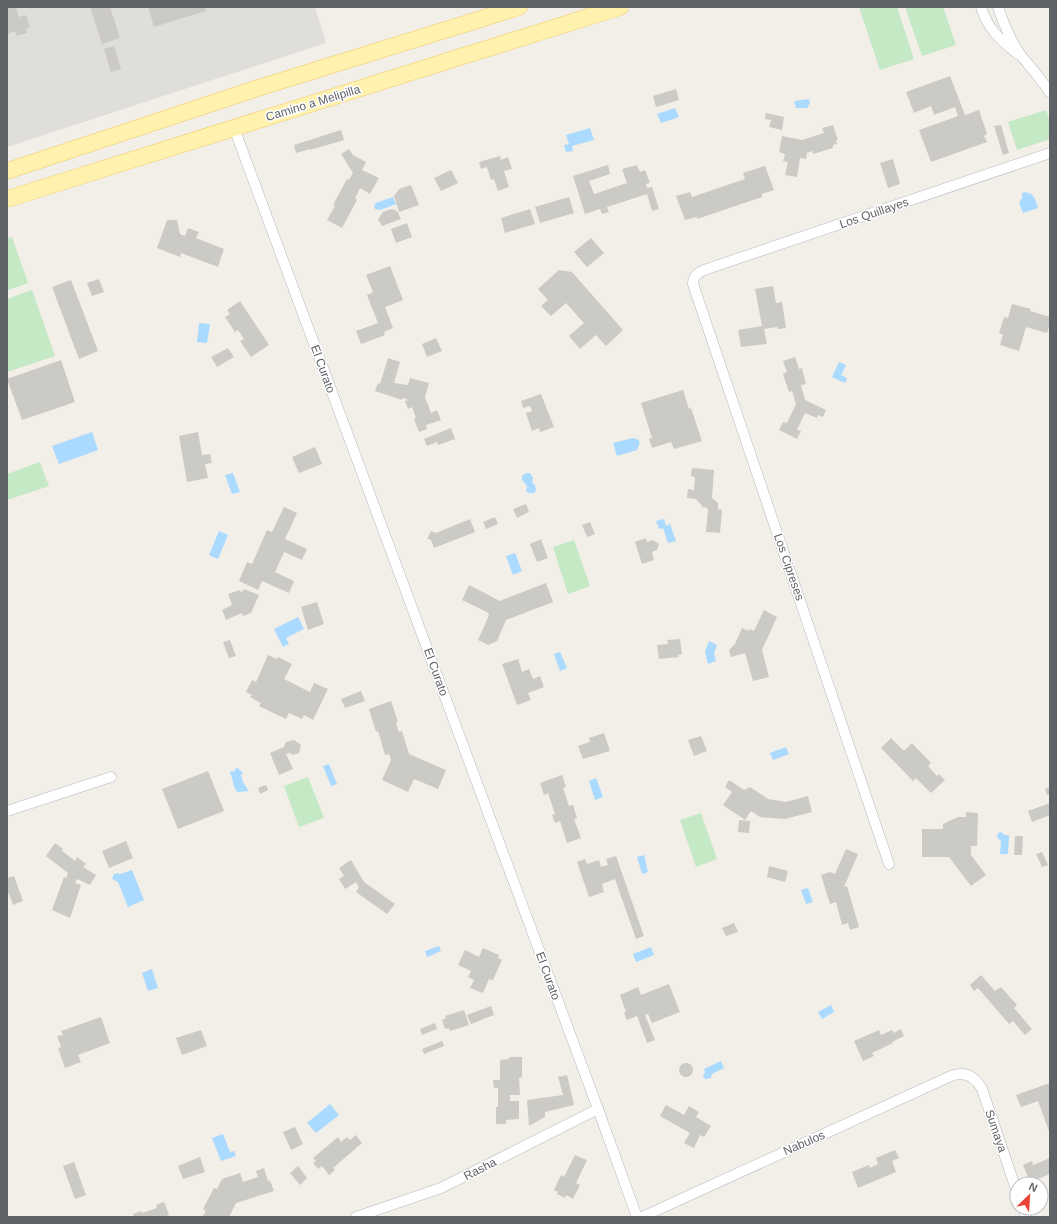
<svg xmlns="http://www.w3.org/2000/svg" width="1057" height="1224" viewBox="0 0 1057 1224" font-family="Arial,sans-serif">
	<rect width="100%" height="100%" fill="#f1efe8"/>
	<polygon fill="#e0deda" points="7,7 315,7 326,43 7,147"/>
	<g fill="#c5e8c5">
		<polygon points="859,7 897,7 914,59 880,70"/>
		<polygon points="905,7 943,7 956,45 922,56"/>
		<polygon points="1046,110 1050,122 1050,139 1017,150 1008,122"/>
		<polygon points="12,237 28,283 8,290 7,239"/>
		<polygon points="32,290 55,356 7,372 7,299"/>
		<polygon points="40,462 49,486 7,500 7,474"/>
		<polygon points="574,540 590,586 568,594 553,547"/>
		<polygon points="308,777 324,818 299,827 284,786"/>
		<polygon points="701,813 717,859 696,867 680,820"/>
	</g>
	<g fill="#aadaff">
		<polygon points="809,99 810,103 807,108 796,108 794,101"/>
		<polygon points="675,108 679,117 661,123 657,114"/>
		<polygon points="590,128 594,140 572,146 573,151 566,152 564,145 569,144 566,135"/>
		<path d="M1025 192C1035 194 1035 199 1038 208L1023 213 1019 203 1022 198V193Z"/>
		<polygon points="393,197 396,204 380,210 375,209 374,206 376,203"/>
		<polygon points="199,323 210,324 207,343 197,342"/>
		<polygon points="839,362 846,365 841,375 847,378 845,383 832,377"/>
		<polygon points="92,432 98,450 59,464 52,446"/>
		<polygon points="633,438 637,439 640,442 637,450 617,456 613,443"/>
		<polygon points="233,473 240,492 232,494 225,475"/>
		<polygon points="526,473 530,473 533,478 532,483 535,485 536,491 534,493 529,493 526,491 527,486 522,480 522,476"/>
		<polygon points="664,519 666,526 670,524 676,541 668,543 663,528 659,529 656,521"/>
		<polygon points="219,531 228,535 218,559 209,555"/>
		<polygon points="515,553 522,571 513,575 506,556"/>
		<polygon points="298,617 304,629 286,638 289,644 283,647 274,629"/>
		<polygon points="709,641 717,645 714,653 716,661 708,664 705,652"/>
		<polygon points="560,652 567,668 560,671 554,654"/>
		<polygon points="786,747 789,754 773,760 770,753"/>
		<polygon points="329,764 337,784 331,786 323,766"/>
		<path d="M238 768 243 773 241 775 243 782 249 791 237 792C233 786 233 779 230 773L231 771 234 772 235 769Z"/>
		<polygon points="596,778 603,797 595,800 589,781"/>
		<polygon points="1001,832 1005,835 1009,835 1008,854 1000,854 1001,841 997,837 998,833"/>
		<polygon points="644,855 648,872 642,874 637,857"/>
		<polygon points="132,870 144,900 128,907 118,882 112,879 114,874 118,873 120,874"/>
		<polygon points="808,888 813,902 806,904 801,890"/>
		<polygon points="439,946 441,951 427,957 425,951"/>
		<polygon points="651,947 654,955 636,962 633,954"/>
		<polygon points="152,969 158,988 148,991 142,973"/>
		<polygon points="831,1005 834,1012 822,1019 818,1012"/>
		<polygon points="721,1061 724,1068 712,1074 711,1078 705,1079 703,1076 705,1072 704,1069"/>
		<polygon points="330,1104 339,1115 316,1133 307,1123"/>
		<polygon points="223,1134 230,1152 234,1151 236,1156 221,1161 212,1138"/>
	</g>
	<g fill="#cccac5">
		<polygon points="7,7 10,7 11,9 16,7 19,17 26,15 30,27 26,28 27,33 17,36 15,31 7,34"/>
		<polygon points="90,7 110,7 120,38 102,44"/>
		<polygon points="148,7 205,7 206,11 154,27"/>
		<polygon points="114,46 121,69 111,72 104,49"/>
		<polygon points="950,76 965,115 979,110 987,134 984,136 987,142 931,162 919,130 958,116 955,107 934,115 931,106 914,113 906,92"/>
		<polygon points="676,89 679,100 656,107 653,96"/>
		<polygon points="766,113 784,117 782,130 769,127 771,120 765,119"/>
		<polygon points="833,125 838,140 836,140 837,144 833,145 833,148 813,154 812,151 807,153 806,159 800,158 797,177 785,175 788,162 783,161 785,154 779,152 782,136 802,140 824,133 822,128"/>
		<polygon points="1001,125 1009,153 1003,155 994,126"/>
		<polygon points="341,130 344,140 310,150 310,149 296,153 294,145"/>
		<polygon points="349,149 353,155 366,162 362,170 379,178 370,194 360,188 355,198 357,200 342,228 327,220 335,206 333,205 347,179 349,180 353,173 341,154"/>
		<polygon points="500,156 501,160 508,157 512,169 504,171 509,187 498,191 494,179 491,180 487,167 481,169 479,162"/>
		<polygon points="893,159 900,184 888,188 880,163"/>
		<polygon points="608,165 610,174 589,181 594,194 627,183 622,169 637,165 640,172 645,170 650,183 646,184 647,188 652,187 659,209 652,211 647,194 607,207 609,212 602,214 600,209 585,214 573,176"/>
		<polygon points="765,166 774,190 762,194 762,197 697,219 697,217 685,220 676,196 690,192 692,197 745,179 743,173"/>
		<polygon points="451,170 458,183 441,191 434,178"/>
		<polygon points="411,185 419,205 399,212 394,196 399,189"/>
		<polygon points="569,197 574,213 540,223 535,207"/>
		<polygon points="392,209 397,211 401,219 382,226 378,219 383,212"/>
		<polygon points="530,209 535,224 505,233 501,218"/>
		<polygon points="167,220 177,220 180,234 185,236 188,228 199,232 196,238 224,249 218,267 181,253 180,257 157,248"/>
		<polygon points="407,223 412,237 396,243 391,229"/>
		<polygon points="591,238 604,253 587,267 574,252"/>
		<polygon points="390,266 403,300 385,307 393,328 384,332 385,335 361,344 356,331 378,323 367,295 373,292 366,275"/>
		<polygon points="559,270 572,272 623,330 606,346 596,335 580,349 569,336 584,323 566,303 551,316 541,306 548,300 538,289"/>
		<polygon points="99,279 104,292 92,296 87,283"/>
		<polygon points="71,280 98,351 79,359 52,287"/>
		<polygon points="773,286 776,303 782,302 786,328 778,329 777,327 764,329 767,344 741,347 738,330 762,326 755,289"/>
		<polygon points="240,301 269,345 251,357 240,341 244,339 238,330 235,332 225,317 230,314 227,310"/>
		<polygon points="1012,304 1031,309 1030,311 1050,317 1050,324 1047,333 1026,327 1019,351 1000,345 1003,335 999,333 1004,317 1008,318"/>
		<polygon points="436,338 442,351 427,357 422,344"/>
		<polygon points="228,348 234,357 217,367 211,357"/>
		<polygon points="795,357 799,369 802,368 806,384 801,385 805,400 826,410 823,417 818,415 817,418 805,413 797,430 801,431 797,439 779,430 783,422 787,423 796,404 792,391 789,392 783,374 787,372 783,361"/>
		<polygon points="388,358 400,362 394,383 408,385 410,378 429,383 425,397 431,413 437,410 441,420 426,425 427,429 419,432 414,419 416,418 412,407 408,409 405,401 409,400 403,398 402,400 375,391 378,383 380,384"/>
		<polygon points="61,360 75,402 22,420 7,379"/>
		<polygon points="683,390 689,409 691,408 702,441 674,449 671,442 652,448 649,439 652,438 641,403"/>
		<polygon points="541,394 554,427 540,432 539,428 532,431 526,413 532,411 530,406 523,408 521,401"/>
		<polygon points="451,428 455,439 438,445 437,442 427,446 424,439"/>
		<polygon points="198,432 202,455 210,454 212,463 205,464 208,478 187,482 179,436"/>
		<polygon points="315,447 322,464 299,473 292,457"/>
		<polygon points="692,468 714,470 712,498 718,503 718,509 722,510 720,533 706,532 708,510 706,507 704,508 696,499 687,498 688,489 694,490 695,477 691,476"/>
		<polygon points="526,504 529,512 517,518 513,509"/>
		<polygon points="284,507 297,513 285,539 307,549 302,560 284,552 275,572 294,581 289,593 262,581 258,590 239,581 247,562 252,564 267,530 272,532"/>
		<polygon points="495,517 498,524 486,529 483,522"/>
		<polygon points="470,519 475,532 434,548 431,540 427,539 431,531 436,533"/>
		<polygon points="590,522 595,534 587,537 582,525"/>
		<polygon points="646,538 647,542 653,540 659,544 657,550 652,552 654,560 642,564 635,542"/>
		<polygon points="541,539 548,558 537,562 530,544"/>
		<polygon points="546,583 553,602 506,620 497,641 488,645 478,640 489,615 487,612 462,600 469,585 500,601"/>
		<polygon points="244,589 259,595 251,613 243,616 242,613 226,620 222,610 232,605 228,594 240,590 241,593"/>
		<polygon points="317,602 324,624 308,630 301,607"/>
		<polygon points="764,610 777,617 762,650 769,677 753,681 745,653 731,657 729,650 735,644 742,628 749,631 749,629 754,631"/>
		<polygon points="680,639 682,654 678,655 679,657 659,659 657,645 668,644 667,640"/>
		<polygon points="230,640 236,656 229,658 223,642"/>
		<polygon points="268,655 277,659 278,657 292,664 284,679 310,692 314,683 328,689 313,720 304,715 302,719 289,713 286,719 259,706 261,703 250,697 252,695 246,692 252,680 256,682"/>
		<polygon points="518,659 522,672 529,669 533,679 540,676 544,687 528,693 531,700 517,705 502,664"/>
		<polygon points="361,691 365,701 345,708 341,699"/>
		<polygon points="391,701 398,722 396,722 398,730 399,732 402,731 409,754 446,770 438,789 414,779 408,792 382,780 391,760 389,754 385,755 378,731 376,732 369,709"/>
		<polygon points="604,733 610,751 583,759 578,746 590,742 589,738"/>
		<polygon points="701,736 707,751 694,756 688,740"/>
		<polygon points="891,738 904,751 912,743 931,763 928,766 937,776 939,774 945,780 931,793 916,778 913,781 881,748"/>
		<polygon points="294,740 301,745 299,753 292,755 290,753 286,754 293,769 279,775 270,753 284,747 286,742"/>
		<polygon points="208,771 224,811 178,829 162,789"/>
		<polygon points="562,775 566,787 563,788 569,806 573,805 577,818 574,819 581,838 567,843 560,821 555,823 552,815 555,814 548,793 544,795 540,783"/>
		<polygon points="729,780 744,790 750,787 768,799 786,802 808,796 812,812 785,819 760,817 751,811 745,820 723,805 732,792 725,787"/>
		<polygon points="266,785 268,790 260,794 258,788"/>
		<polygon points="1050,787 1050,794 1047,795 1045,789"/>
		<polygon points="1050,803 1050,815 1032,822 1028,811"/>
		<polygon points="966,812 978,813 977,846 971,846 971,855 986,875 971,886 949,857 922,857 922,829 943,829 943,824 958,817 966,817"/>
		<polygon points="739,820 750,821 749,833 738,832"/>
		<polygon points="1015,836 1023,836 1022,855 1014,855"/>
		<polygon points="126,841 133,858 109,868 102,851"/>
		<polygon points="55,843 63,849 62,851 75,861 77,857 86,864 83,867 96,875 90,885 77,879 75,883 81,885 70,918 52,910 64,877 66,878 68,873 46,856"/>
		<polygon points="846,849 858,854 844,887 847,886 859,927 850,930 848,923 842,925 836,902 830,904 821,875 830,872 835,874"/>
		<polygon points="1042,852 1048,865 1042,867 1036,854"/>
		<polygon points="616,856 644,936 636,939 615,879 602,884 604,892 589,897 577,862 585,859 587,864 599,860 601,867 608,865 606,859"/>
		<polygon points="351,860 364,882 395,904 387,914 356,892 359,887 356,882 345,889 339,879 344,876 339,868"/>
		<polygon points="769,866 788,871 785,882 767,877"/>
		<polygon points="14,876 23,901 13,905 8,892 7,892 7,878"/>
		<polygon points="734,923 738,932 726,936 722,928"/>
		<polygon points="483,948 499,955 498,958 502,960 493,980 489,979 483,993 470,988 474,980 468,977 471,971 458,965 465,950 479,957"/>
		<polygon points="981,975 995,991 1001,987 1017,1005 1014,1008 1032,1029 1025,1035 1013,1021 1009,1024 978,988 974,991 970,985"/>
		<polygon points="669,984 680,1012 652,1023 648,1014 645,1015 655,1040 647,1043 637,1016 627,1020 624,1013 626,1012 620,995 638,987 641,995"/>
		<polygon points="491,1006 494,1015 471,1024 467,1015"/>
		<polygon points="464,1010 469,1025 450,1031 449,1028 445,1029 442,1020 446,1018 445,1016"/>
		<polygon points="101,1017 110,1043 78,1055 81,1062 65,1068 58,1048 61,1047 57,1036 63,1035 61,1031"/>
		<polygon points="435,1023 437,1029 422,1035 420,1029"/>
		<polygon points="901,1029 904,1036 892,1042 893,1043 872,1053 874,1056 863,1061 854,1041 879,1030 881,1035 892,1030 894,1033"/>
		<polygon points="201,1030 207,1046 182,1055 176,1038"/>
		<polygon points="442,1041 444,1046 424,1054 422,1049"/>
		<polygon points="509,1057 522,1057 522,1077 519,1078 520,1095 510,1095 510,1101 519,1101 519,1119 506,1120 506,1124 496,1124 496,1107 498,1107 498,1088 494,1088 493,1080 500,1080 500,1060 509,1059"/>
		<circle cx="686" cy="1070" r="7"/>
		<polygon points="567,1075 574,1105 545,1112 545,1117 529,1126 527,1100 563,1095 558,1077"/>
		<polygon points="1050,1083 1050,1134 1038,1101 1021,1107 1016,1095"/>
		<polygon points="666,1105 684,1115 689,1106 699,1112 696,1117 711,1126 704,1137 700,1135 694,1148 684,1143 690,1133 660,1116"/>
		<polygon points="295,1127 303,1144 291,1150 283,1132"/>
		<polygon points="356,1135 362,1143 333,1168 335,1170 329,1175 322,1166 318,1169 313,1163 316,1161 313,1158 338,1137 341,1142 347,1137 350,1140"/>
		<polygon points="895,1150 899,1158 892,1161 896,1172 858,1188 852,1172 869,1165 870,1168 878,1164 876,1158"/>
		<polygon points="575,1155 587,1160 576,1183 580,1185 573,1199 566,1195 565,1198 557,1194 558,1192 554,1190 561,1175 564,1177"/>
		<polygon points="200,1157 205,1172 183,1179 178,1166"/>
		<polygon points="1050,1158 1050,1174 1030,1182 1023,1165 1032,1161 1033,1165"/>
		<polygon points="74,1162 86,1195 75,1199 63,1166"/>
		<polygon points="298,1166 307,1178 300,1185 290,1173"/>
		<polygon points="264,1168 268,1181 270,1180 274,1191 236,1203 229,1217 202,1217 206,1211 203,1209 214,1188 217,1189 222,1179 240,1173 243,1182 258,1177 256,1171"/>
		<polygon points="164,1202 169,1215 164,1217 134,1217 133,1214 141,1211 142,1213 157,1208 156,1205"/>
	</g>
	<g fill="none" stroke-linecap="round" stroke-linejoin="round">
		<defs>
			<g id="minor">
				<path d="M981 7C987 28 1001 41 1018 54"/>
				<path d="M998 7C1004 25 1011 43 1023 58 1033 70 1042 80 1050 93"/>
				<polyline points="234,128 598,1109 637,1217"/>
				<polyline points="7,811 111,777"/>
				<path d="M889 864 693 284C693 275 699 272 707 269L1050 153"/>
				<polyline points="1023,1208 1026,1217"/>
				<polyline points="356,1217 441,1188 598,1109"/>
				<path d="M642 1217 951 1076C965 1071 975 1076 982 1089L1017 1192"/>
			</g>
			<g id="primary">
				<polyline points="7,171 258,88 519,7"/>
				<polyline points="7,199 620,7"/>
			</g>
		</defs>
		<use href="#minor" stroke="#b5b8bc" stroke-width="11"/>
		<use href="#primary" stroke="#f2c960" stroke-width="17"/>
		<use href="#minor" stroke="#fff" stroke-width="10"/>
		<use href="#primary" stroke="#fff2af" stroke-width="16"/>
	</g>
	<g text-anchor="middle" stroke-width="3" stroke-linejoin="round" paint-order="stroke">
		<g font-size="12" fill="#5f6368" stroke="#fff">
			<text transform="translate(313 103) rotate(-17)" y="4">Camino a Melipilla</text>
			<text transform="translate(874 213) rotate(-19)" y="4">Los Quillayes</text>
			<text transform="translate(323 369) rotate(70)" y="4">El Curato</text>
			<text transform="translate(789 567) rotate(71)" y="4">Los Cipreses</text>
			<text transform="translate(436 672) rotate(70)" y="4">El Curato</text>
			<text transform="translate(548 976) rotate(70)" y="4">El Curato</text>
			<text transform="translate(996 1131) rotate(71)" y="4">Sumaya</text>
			<text transform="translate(804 1143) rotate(-24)" y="4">Nabulos</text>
			<text transform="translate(480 1169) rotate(-27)" y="4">Rasha</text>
		</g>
	</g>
	<rect width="1057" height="1224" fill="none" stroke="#5f6368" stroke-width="16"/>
	<g transform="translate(1029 1196) rotate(25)"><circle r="19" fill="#ffffff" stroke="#bfc1c3"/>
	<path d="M0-3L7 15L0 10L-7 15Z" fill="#ea4335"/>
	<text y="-6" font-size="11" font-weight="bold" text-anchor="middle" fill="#5f6368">N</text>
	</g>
</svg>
